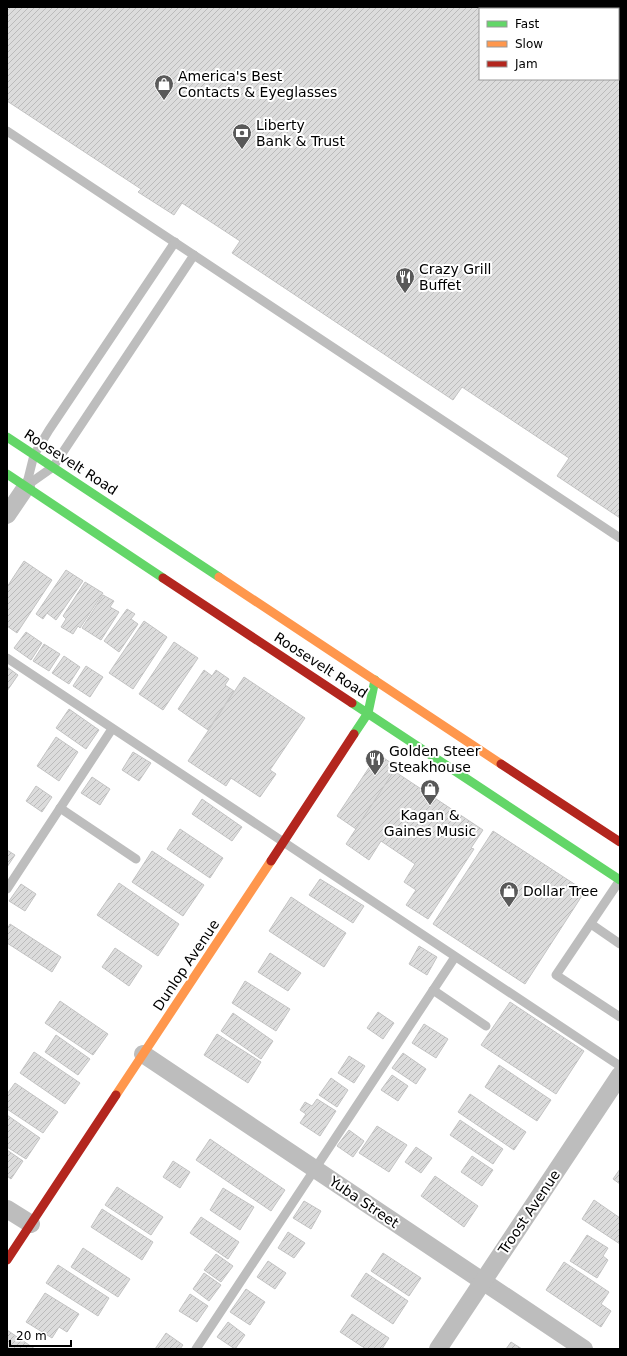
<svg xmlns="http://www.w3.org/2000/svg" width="627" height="1356" viewBox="0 0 627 1356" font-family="'DejaVu Sans',sans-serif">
	<defs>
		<pattern id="building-hatch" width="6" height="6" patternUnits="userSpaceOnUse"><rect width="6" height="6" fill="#dcdcdc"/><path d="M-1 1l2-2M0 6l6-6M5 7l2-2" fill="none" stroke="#bbb"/></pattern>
	</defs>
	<rect width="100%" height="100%" fill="#fff"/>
	<g fill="url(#building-hatch)" stroke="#c4c4c4" fill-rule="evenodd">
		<path d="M7 7H620V518L557 476 569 458 462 387 453 400 232 253 240 241 182 203 174 215 138 192 141 189 7 101ZM480 9H618V79H480Z"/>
		<polygon points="24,561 52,580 17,633 7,626 7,587"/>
		<polygon points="66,570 83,581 56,620 47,613 43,619 36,614"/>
		<polygon points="85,582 103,593 80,628 78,626 73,634 61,627 66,619 63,616"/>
		<polygon points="103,595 114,601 110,607 119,612 101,640 82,628"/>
		<polygon points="127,609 135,614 131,619 138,624 119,652 104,641"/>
		<polygon points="144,621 167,637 133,689 109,673"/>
		<polygon points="26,632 42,643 31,660 14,648"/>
		<polygon points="174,642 198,658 163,710 139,694"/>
		<polygon points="44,644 60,654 49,671 33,661"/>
		<polygon points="64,656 80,667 69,684 52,673"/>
		<polygon points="86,666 103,677 90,697 73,686"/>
		<polygon points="7,667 18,675 7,691"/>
		<polygon points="204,670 212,676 216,670 229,679 225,685 234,691 208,730 178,709"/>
		<polygon points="244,677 305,718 270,770 276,774 260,797 231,778 226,786 188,761"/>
		<polygon points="69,709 99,730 86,749 56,728"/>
		<polygon points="56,737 78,752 59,781 37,766"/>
		<polygon points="133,752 151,763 139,781 122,770"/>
		<polygon points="378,754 397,767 356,829 337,816"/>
		<polygon points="394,771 483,830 471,848 474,849 428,919 406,905 416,890 404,882 415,864 381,841 369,860 346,844"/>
		<polygon points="92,777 110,789 100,805 81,793"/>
		<polygon points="36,786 52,797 42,812 26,801"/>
		<polygon points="202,799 242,827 232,841 192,814"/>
		<polygon points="180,829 223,858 210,878 167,849"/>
		<polygon points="493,831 585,891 525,984 433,924"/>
		<polygon points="7,850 15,855 7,867"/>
		<polygon points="152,851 204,885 183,916 132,882"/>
		<polygon points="320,879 364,906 353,923 309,895"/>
		<polygon points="119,883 179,924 158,956 97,915"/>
		<polygon points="21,884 36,894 25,911 9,901"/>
		<polygon points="291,897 346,933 324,967 269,931"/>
		<polygon points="10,924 61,957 52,972 7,943 7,929"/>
		<polygon points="419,946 437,957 427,975 409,964"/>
		<polygon points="115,948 142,966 129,986 102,967"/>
		<polygon points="270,953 301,973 288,991 258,972"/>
		<polygon points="245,981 290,1009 276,1031 232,1003"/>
		<polygon points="60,1001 108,1034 93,1055 45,1023"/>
		<polygon points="510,1002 584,1051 556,1094 481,1045"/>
		<polygon points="378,1012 394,1023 383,1039 367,1028"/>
		<polygon points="233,1013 273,1041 261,1059 221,1031"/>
		<polygon points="424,1024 448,1039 436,1058 412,1043"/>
		<polygon points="217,1034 261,1062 248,1083 204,1055"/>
		<polygon points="56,1035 90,1059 78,1075 45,1052"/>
		<polygon points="34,1052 80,1083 65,1104 20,1073"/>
		<polygon points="403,1053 426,1069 416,1084 392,1068"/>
		<polygon points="349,1056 365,1066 354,1083 338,1073"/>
		<polygon points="499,1065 551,1100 537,1121 485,1087"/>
		<polygon points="392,1075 408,1086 398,1101 381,1090"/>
		<polygon points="331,1078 348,1090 337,1107 319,1095"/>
		<polygon points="15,1083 58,1112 43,1133 7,1109 7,1094"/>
		<polygon points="470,1094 526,1132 514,1150 458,1112"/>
		<polygon points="317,1099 336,1111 320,1136 300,1123 306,1114 300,1110 305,1102 312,1106"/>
		<polygon points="7,1115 40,1138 26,1159 7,1147"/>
		<polygon points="460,1120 503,1149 493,1164 450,1135"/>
		<polygon points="377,1126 407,1145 389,1172 359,1153"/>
		<polygon points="349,1130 364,1141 353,1157 337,1146"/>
		<polygon points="210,1139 285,1190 271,1211 196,1160"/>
		<polygon points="416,1147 432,1158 421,1173 405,1162"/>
		<polygon points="7,1150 23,1161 11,1179 7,1176"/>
		<polygon points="472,1156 493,1170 482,1186 461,1172"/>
		<polygon points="173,1161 190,1172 180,1188 163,1177"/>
		<polygon points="620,1169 620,1184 613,1179"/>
		<polygon points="435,1176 478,1206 464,1227 421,1196"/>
		<polygon points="117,1187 163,1217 151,1235 105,1205"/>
		<polygon points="223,1188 254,1207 240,1230 210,1210"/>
		<polygon points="594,1200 620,1218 620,1244 582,1219"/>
		<polygon points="304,1201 321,1211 311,1229 293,1218"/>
		<polygon points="102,1209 153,1242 142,1260 91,1227"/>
		<polygon points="201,1217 239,1242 228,1259 190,1233"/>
		<polygon points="288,1232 305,1243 294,1258 278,1248"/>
		<polygon points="587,1235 608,1248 603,1256 608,1260 597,1278 570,1261"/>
		<polygon points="83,1248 130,1279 118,1297 71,1267"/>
		<polygon points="383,1253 421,1278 409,1296 371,1271"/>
		<polygon points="216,1254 233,1266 221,1282 204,1270"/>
		<polygon points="268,1261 286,1273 275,1289 257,1277"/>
		<polygon points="564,1262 609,1292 601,1304 611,1311 601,1327 546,1290"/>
		<polygon points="58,1265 109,1298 98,1316 46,1283"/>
		<polygon points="204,1273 221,1285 209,1301 193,1289"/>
		<polygon points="366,1273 408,1301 393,1324 351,1296"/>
		<polygon points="246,1289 265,1302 250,1325 230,1312"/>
		<polygon points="45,1293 79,1314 67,1332 59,1327 52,1338 26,1322"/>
		<polygon points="190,1294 208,1306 197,1322 179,1311"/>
		<polygon points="352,1314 389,1338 382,1349 366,1349 340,1332"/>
		<polygon points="228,1322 245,1335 235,1349 217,1337"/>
		<polygon points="7,1330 35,1349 7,1349"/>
		<polygon points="166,1333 183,1345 180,1349 155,1349"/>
		<polygon points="511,1342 522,1349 506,1349"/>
	</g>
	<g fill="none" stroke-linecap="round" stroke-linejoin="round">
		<g stroke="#bdbdbd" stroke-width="9">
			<polyline points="7,131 620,538"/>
			<polyline points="26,486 53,467 194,255"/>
			<polyline points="26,487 34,455 49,430 175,242"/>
			<polyline points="7,658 620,1066"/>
			<polyline points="60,808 136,859"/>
			<polyline points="620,880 556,975 620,1017"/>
			<polyline points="7,889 112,729"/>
			<polyline points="591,924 620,944"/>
			<polyline points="433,990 486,1026"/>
			<polyline points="196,1349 455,957"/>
		</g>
		<g stroke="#bdbdbd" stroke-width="18">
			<polyline points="7,515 26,487"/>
			<polyline points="143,1054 584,1349"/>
			<polyline points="7,1209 31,1224"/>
			<polyline points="438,1349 620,1075"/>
		</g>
		<g stroke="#63d668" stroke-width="9">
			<polyline points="7,437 219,577"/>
			<polyline points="7,474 163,578"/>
			<polyline points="352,703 620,880"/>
			<polyline points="354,734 368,713 375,680"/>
		</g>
		<g stroke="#ff974d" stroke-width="9">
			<polyline points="219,577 501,764"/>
			<polyline points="116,1095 271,861"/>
		</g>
		<g stroke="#b3261e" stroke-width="9">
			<polyline points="163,578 352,703"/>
			<polyline points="501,764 620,842"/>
			<polyline points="271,861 354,734"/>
			<polyline points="7,1260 116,1095"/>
		</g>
	</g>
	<defs>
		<symbol id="shop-pin" viewBox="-11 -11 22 30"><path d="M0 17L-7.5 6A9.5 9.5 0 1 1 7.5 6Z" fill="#595959" stroke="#fff"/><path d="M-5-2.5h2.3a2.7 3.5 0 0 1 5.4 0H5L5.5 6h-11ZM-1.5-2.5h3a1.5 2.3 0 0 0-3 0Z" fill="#fff"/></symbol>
		<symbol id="bank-pin" viewBox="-11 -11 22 30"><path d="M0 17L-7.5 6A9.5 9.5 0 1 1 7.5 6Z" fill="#595959" stroke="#fff"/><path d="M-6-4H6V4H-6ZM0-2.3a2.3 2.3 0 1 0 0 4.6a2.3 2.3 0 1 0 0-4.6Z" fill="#fff"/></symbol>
		<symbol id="restaurant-pin" viewBox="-11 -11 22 30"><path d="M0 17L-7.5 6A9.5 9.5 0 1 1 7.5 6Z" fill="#595959" stroke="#fff"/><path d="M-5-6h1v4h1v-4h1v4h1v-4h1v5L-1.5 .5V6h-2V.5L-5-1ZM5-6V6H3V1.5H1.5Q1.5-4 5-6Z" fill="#fff"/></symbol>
	</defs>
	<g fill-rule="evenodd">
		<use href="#shop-pin" x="153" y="73" width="22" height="30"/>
		<use href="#bank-pin" x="231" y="122" width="22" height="30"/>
		<use href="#restaurant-pin" x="394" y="266" width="22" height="30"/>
		<use href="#restaurant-pin" x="364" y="748" width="22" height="30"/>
		<use href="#shop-pin" x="419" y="778" width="22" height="30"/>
		<use href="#shop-pin" x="498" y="880" width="22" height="30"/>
	</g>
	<g text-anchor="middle" stroke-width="4" stroke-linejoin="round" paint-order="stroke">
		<g font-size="14" fill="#000" stroke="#fff" text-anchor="start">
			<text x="178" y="81">America's Best<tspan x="178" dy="16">Contacts &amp; Eyeglasses</tspan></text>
			<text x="256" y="130">Liberty<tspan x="256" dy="16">Bank &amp; Trust</tspan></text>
			<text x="419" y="274">Crazy Grill<tspan x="419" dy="16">Buffet</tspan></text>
			<text x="389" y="756">Golden Steer<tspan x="389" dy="16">Steakhouse</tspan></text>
			<text x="430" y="820" text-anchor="middle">Kagan &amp;<tspan x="430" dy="16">Gaines Music</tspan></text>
			<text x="523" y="896">Dollar Tree</text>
		</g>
		<g font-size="14" fill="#000" stroke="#fff">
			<text transform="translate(71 462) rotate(33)" y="5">Roosevelt Road</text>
			<text transform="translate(321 665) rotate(33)" y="5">Roosevelt Road</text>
			<text transform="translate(186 965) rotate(-56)" y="5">Dunlop Avenue</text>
			<text transform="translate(364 1202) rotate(34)" y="5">Yuba Street</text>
			<text transform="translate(529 1212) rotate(-56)" y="5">Troost Avenue</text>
		</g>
	</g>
	<rect width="627" height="1356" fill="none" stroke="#000000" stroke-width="16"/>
	<rect x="479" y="8" width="140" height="72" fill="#ffffff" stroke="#999999"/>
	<rect x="487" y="21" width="20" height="6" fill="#63d668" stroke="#999999"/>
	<text x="515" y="28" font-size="12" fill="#000000">Fast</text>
	<rect x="487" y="41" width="20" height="6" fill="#ff974d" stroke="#999999"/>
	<text x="515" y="48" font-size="12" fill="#000000">Slow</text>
	<rect x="487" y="61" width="20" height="6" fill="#b3261e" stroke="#999999"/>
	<text x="515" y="68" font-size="12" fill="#000000">Jam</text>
	<path d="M10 1340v6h61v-6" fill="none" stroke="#000000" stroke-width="2"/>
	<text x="16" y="1340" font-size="12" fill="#000000" stroke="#ffffff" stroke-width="3" paint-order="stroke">20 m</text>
</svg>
